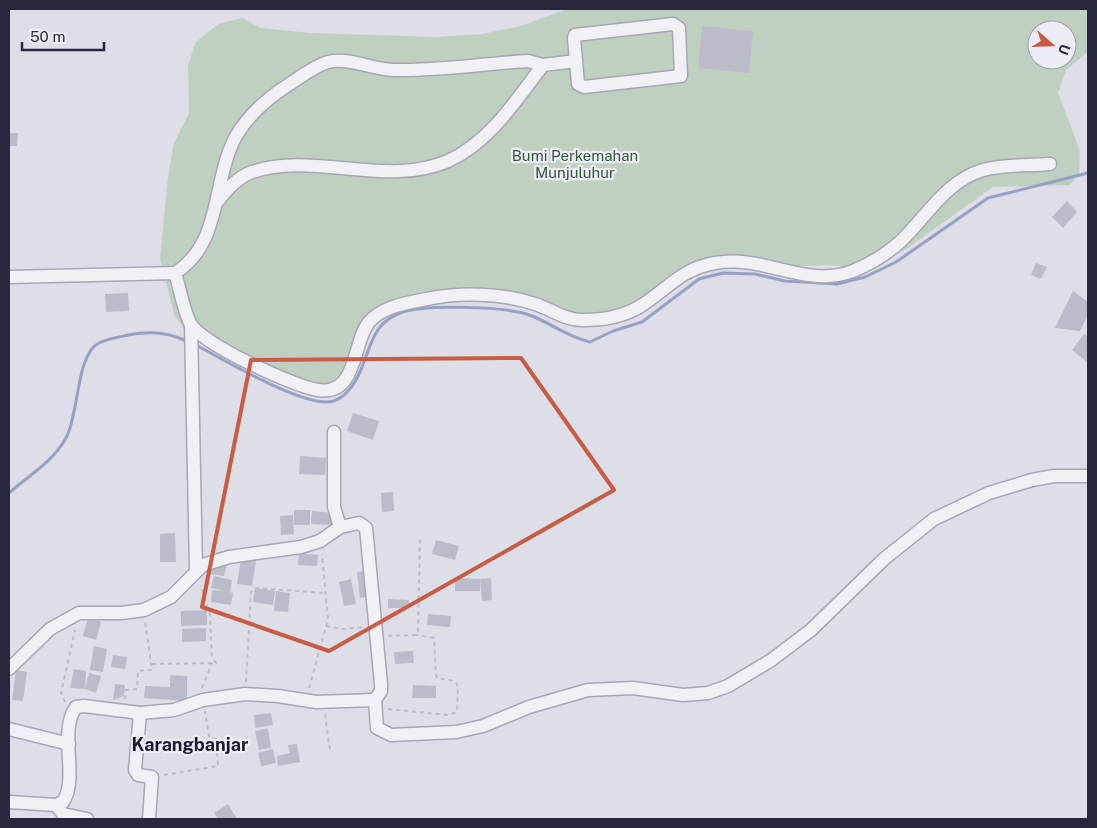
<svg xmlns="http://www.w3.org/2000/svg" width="1097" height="828" viewBox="0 0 1097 828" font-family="'Public Sans',sans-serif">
	<rect width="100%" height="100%" fill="#dddee7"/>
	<path fill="#bfd0c0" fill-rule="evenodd" d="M567 9H1088V52L1066 70 1058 93 1080 151 1079 174 1070 185 993 187 905 250 864 267 825 265 766 268 715 262 604 323 497 295 380 311 337 385 314 391 227 355 206 347 190 334 175 317 160 259 168 177 174 143 189 113 188 65 196 42 218 24 242 18 261 28 310 33 435 37 482 34 521 26ZM1037 30H1067V60H1037Z"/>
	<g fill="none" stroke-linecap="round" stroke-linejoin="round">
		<g stroke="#99a0c6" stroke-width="3">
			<path d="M196 345C222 359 308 410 334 401 350 395 360 374 365 359 373 338 377 322 400 313 423 304 508 306 532 316 552 324 568 337 590 342L613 331 642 322 699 279 723 273 755 274 785 281 837 284 865 277 896 262 988 198 1088 173"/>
			<path d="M9 493C29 475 52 463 66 438 79 415 76 354 99 343 107 339 119 337 128 335 148 331 170 332 188 342"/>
		</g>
	</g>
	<g fill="#bbbcc9">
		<polygon points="702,26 753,31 749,73 698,68"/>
		<polygon points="9,133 18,133 17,146 9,146"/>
		<polygon points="1067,201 1077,212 1063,228 1052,217"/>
		<polygon points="1036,263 1047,267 1041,279 1031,275"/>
		<polygon points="1073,291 1088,302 1088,315 1080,331 1055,328"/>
		<polygon points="128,293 129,311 106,312 105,294"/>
		<polygon points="1084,334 1088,337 1088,363 1072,350"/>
		<polygon points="353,413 379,421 373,440 347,431"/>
		<polygon points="300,456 326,458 325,475 299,474"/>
		<polygon points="393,492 394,511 382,512 381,493"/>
		<rect x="294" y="510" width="16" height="15"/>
		<polygon points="312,511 333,513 331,525 311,524"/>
		<polygon points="293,515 294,534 281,535 280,516"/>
		<polygon points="175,533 176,562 160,562 160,534"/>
		<polygon points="436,540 459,546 455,560 432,554"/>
		<polygon points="299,553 318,555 317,566 298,565"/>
		<polygon points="241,559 256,561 252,586 237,584"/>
		<polygon points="211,561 227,564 224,576 209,574"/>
		<polygon points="366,571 368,597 360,598 357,572"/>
		<polygon points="214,576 232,580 230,592 233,593 231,605 211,602 212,590 226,591 211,588"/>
		<polygon points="455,578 480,579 480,591 455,591"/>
		<polygon points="491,578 492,600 482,601 480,579"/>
		<polygon points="351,579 356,604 344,606 339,582"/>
		<polygon points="255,588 275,591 273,605 253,602"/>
		<polygon points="276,591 290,593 288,612 274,611"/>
		<polygon points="388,599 409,600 408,608 388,608"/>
		<polygon points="207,610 207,625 181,626 181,611"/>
		<polygon points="428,614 451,616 450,627 427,625"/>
		<polygon points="88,618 101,622 96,640 83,636"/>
		<polygon points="206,628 206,641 182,642 182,629"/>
		<polygon points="94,646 107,649 103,672 90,670"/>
		<polygon points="413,651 414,663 395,664 394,652"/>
		<polygon points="113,655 127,657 125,669 111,667"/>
		<polygon points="74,669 86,671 85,689 70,688"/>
		<polygon points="16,670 27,672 23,701 12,700"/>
		<polygon points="89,673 101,676 96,693 85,689"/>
		<polygon points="170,675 187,676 187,701 144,698 145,686 170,687"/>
		<polygon points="115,684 125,685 124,696 113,700"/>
		<polygon points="413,685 436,686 436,698 412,698"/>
		<polygon points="271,713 273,725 255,728 254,715"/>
		<polygon points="268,728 271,748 259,750 255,731"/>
		<polygon points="297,744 300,762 278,766 277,756 290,753 288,745"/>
		<polygon points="273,749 276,763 261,766 258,753"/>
		<polygon points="228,804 237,819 218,819 214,813"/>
	</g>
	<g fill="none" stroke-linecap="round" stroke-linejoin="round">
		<defs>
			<g id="minor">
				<polygon points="673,24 679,28 681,76 584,87 578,84 574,38 575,35"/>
				<path d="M218 201C227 189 238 177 252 172 313 151 385 188 448 161 489 143 517 99 543 65"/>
				<path d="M175 273C222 244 212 182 235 138 247 116 268 98 288 85 301 77 314 66 328 62 351 57 373 70 395 70 434 71 475 65 513 62L528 61 543 65 576 61"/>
				<path d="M9 277 175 273C180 289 183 308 190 323 201 344 293 386 318 390 358 396 352 343 369 322 383 306 407 303 427 299 460 292 502 293 535 304 551 309 566 321 584 320 603 320 622 317 639 307 667 290 680 269 715 263 765 254 805 289 853 271 870 264 888 253 901 241 927 216 946 181 983 170 1004 164 1029 166 1050 164"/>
				<polyline points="191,325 196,569"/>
				<polyline points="334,432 334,507 340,527"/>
				<polyline points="9,669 50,629 79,613 122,613 144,610 171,597 203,565 229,557 301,547 320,541 340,527 359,523 366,528 381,684 381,691 375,700"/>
				<polyline points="140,713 135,770 138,775 152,777 149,819"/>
				<polyline points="9,729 69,744"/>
				<path d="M9 802 56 805 63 802C79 778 58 732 76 707L84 706 140 713 174 710 203 700 245 694 278 696 316 702 375 700 377 728 391 735 456 732 483 726 529 707 588 690 633 688 683 695 708 693 728 686 770 661 811 630 884 559 934 519 989 493 1032 480 1054 476H1088"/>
				<polyline points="56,805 63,814 87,819"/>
			</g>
		</defs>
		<use href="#minor" stroke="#a6a7b4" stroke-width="15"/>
		<g stroke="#bcbcc5" stroke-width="2" stroke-dasharray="4 4" stroke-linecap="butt">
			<polyline points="326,626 344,629 365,627"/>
			<polyline points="388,636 416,635 418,631 420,538"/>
			<polyline points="152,664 216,663 212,658 210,616 201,585"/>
			<polyline points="246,682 251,592 254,588 326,593"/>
			<polyline points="202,688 212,663"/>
			<polyline points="309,688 328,620 322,554"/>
			<polyline points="125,699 126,690 137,689 138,671 152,670 145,621"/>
			<polyline points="65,702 61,693 75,630"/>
			<polyline points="388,709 448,715 457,712 458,686 455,681 437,678 436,675 434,638 416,635"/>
			<polyline points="325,714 330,751"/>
			<polyline points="164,775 218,766 216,739 209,736 205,711"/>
		</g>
		<use href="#minor" stroke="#f0f0f5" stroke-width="12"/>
	</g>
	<path fill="none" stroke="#c95c45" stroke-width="4" stroke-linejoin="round" d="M521 358 614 490 329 651 202 607 251 360Z"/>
	<g text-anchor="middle" stroke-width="4.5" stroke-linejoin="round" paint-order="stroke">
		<g font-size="15" fill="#35583a" stroke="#ededf5">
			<text x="575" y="161">Bumi Perkemahan<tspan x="575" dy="17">Munjuluhur</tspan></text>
		</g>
		<g font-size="18" font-weight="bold" fill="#1a1a2e" stroke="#ededf5">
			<text x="190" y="751">Karangbanjar</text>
		</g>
	</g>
	<rect width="1097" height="828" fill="none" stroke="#27283d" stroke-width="20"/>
	<g transform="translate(1052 45) rotate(110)"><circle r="24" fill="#ededf5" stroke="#9e9eab"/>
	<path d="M0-4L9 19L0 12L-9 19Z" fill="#c95c45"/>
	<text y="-8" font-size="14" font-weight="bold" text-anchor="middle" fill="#27283d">U</text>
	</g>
	<path d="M22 42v8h82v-8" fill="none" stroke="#27283d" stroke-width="2.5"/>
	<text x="30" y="42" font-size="15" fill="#27283d" stroke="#ededf5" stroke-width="4" paint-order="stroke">50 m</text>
</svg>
